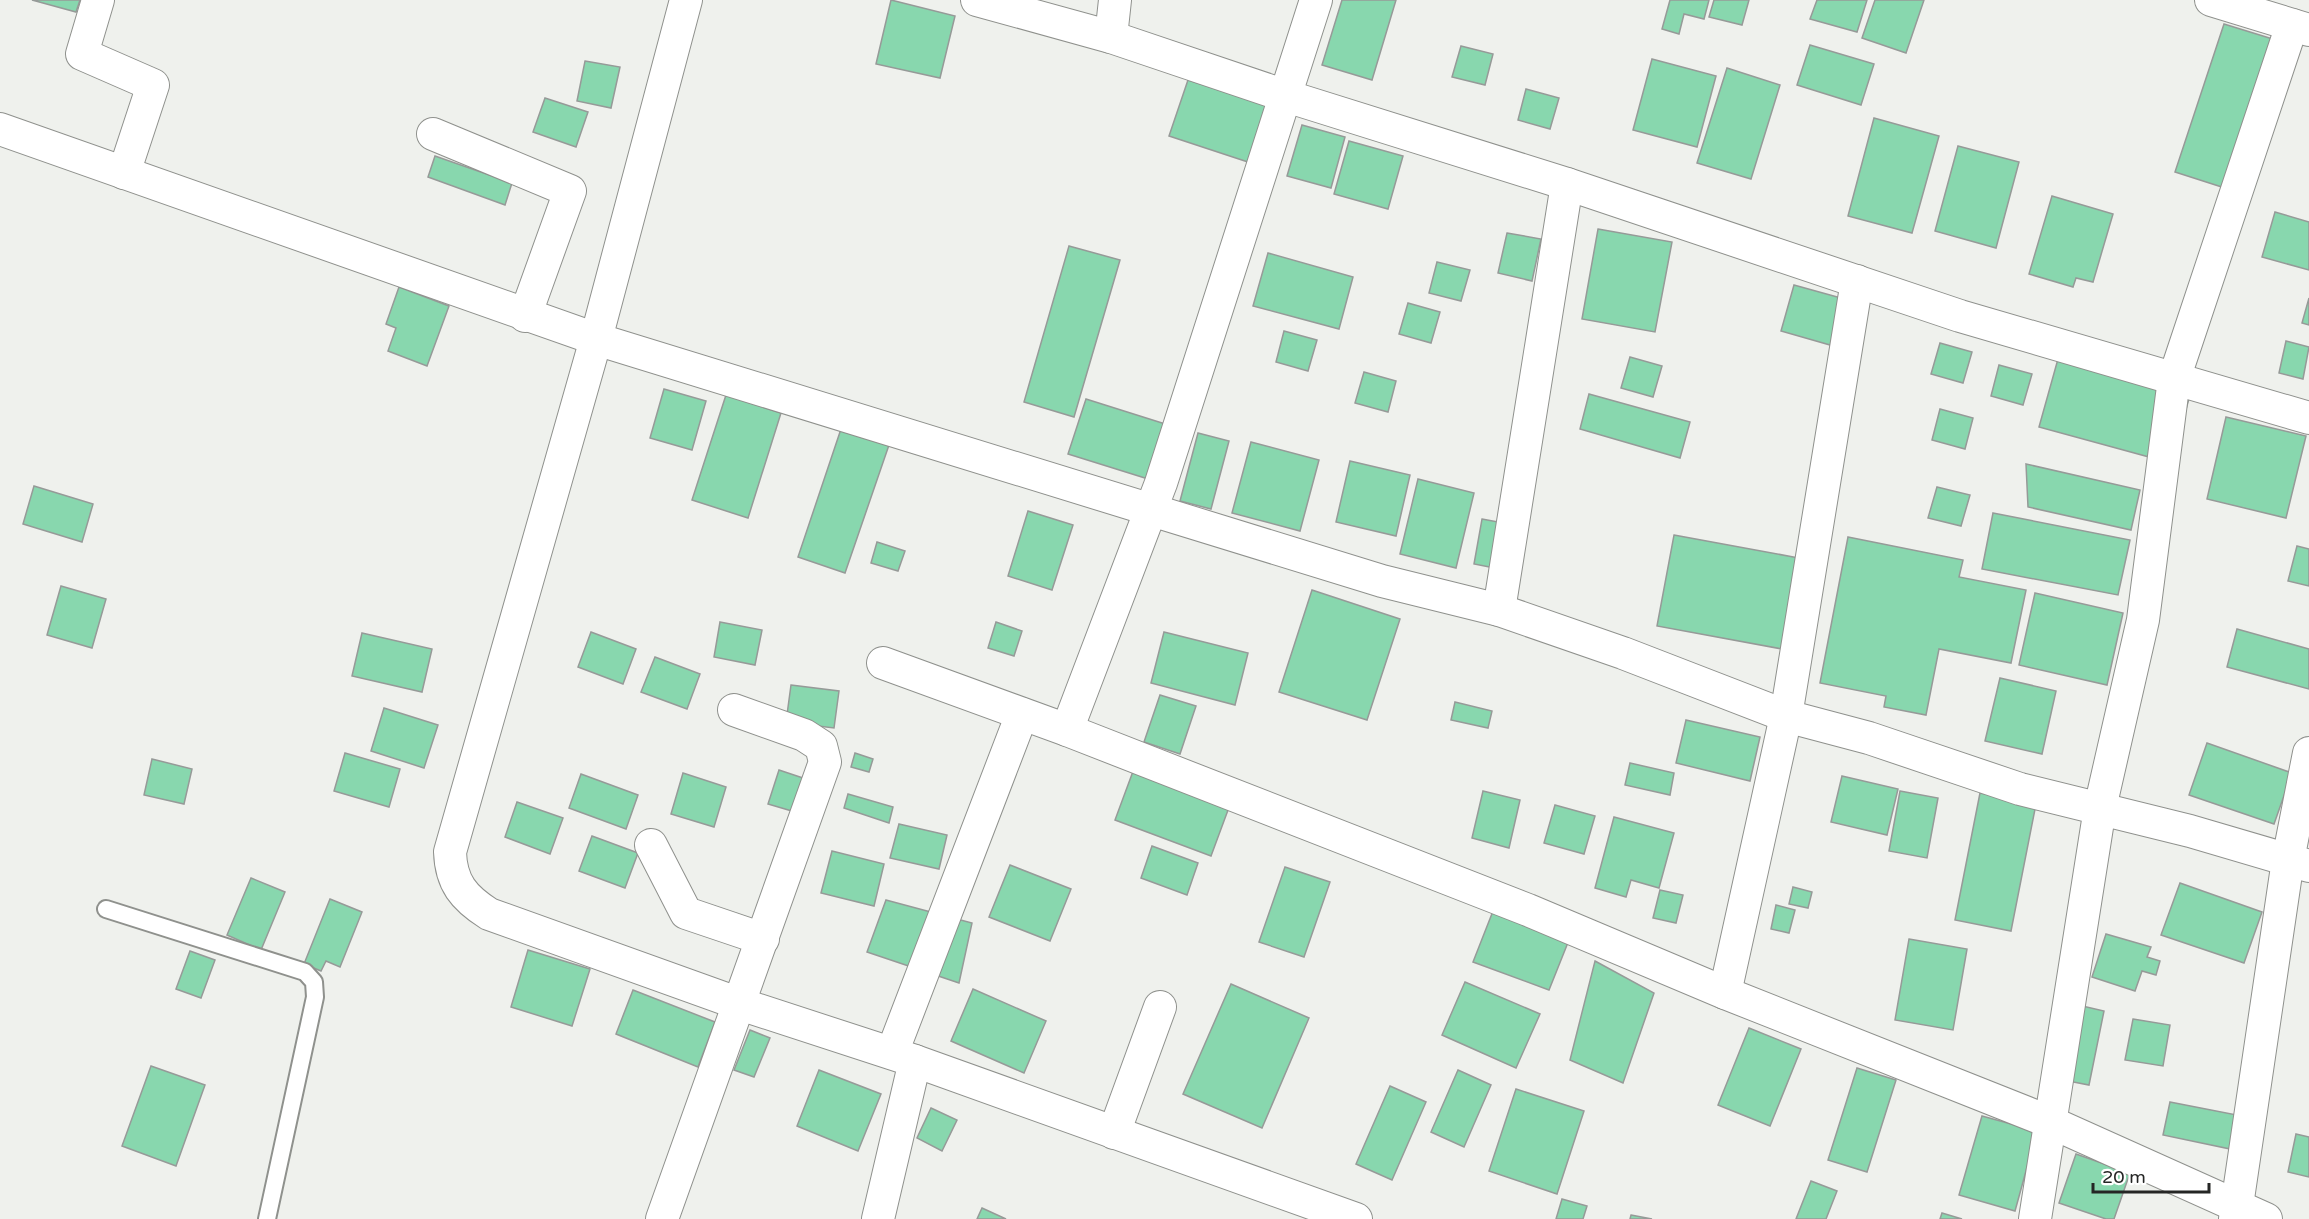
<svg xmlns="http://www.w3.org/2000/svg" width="2309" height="1219" viewBox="0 0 2309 1219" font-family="'Varela Round',sans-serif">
	<rect width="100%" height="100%" fill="#eff1ed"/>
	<g fill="#88d7ae" stroke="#969a98" stroke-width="1.5">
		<polygon points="32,0 80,0 76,12"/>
		<polygon points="891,0 955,16 940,78 876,64"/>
		<polygon points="1342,0 1396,0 1372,80 1322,65"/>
		<polygon points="1670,0 1709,0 1704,19 1684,14 1679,34 1662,29"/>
		<polygon points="1714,0 1749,0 1742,25 1709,17"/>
		<polygon points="1817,0 1867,0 1857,32 1810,19"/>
		<polygon points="1875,0 1924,0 1906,53 1862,38"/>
		<polygon points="2224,24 2276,40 2228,189 2175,172"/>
		<polygon points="1810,45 1874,64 1861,105 1797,85"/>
		<polygon points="1461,46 1493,54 1485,85 1452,77"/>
		<polygon points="1652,59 1716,76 1697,147 1633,130"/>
		<polygon points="585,61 620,67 611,108 577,101"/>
		<polygon points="1727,68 1780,85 1751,179 1697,163"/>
		<polygon points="1188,80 1273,107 1254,164 1169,136"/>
		<polygon points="1526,89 1559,98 1550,129 1518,120"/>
		<polygon points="545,98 588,112 576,147 533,132"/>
		<polygon points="1874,118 1939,136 1912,233 1848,216"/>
		<polygon points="1302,125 1345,137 1331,188 1287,176"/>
		<polygon points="1349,141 1403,156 1388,209 1334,194"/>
		<polygon points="1958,146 2019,162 1996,248 1935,231"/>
		<polygon points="435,156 512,183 505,205 428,177"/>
		<polygon points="2052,196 2113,214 2093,282 2076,278 2073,287 2029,274"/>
		<polygon points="2275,212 2309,222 2309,270 2262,257"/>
		<polygon points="1598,229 1672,242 1655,332 1582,319"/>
		<polygon points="1507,233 1541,239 1532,281 1498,273"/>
		<polygon points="1069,246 1120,260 1074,417 1024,402"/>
		<polygon points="1268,253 1353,277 1339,329 1253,306"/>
		<polygon points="1437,262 1470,270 1461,301 1429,293"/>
		<polygon points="1794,285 1841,298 1835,319 1844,322 1837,347 1781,331"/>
		<polygon points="399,287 449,306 427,366 388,351 396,328 386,324"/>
		<polygon points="2309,298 2309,325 2302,323"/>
		<polygon points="1408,303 1440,312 1431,343 1399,334"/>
		<polygon points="1284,331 1317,340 1308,371 1276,362"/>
		<polygon points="2286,341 2309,347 2303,379 2279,373"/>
		<polygon points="1940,343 1972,352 1963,383 1931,374"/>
		<polygon points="1630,357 1662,366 1653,397 1621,388"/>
		<polygon points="2058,359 2190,395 2171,463 2039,427"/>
		<polygon points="1999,365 2032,374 2023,405 1991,396"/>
		<polygon points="1364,372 1396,381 1388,412 1355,403"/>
		<polygon points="664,389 706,401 692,450 650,438"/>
		<polygon points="1589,394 1690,422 1680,458 1580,429"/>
		<polygon points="726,395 781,413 748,518 692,500"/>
		<polygon points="1086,399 1178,428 1161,483 1068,454"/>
		<polygon points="1940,409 1973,418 1965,449 1932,440"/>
		<polygon points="2226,417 2306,436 2286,518 2207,499"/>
		<polygon points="841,429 889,445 845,573 798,557"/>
		<polygon points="1198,433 1229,441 1211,509 1180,501"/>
		<polygon points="1251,442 1319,460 1300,531 1232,513"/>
		<polygon points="1350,461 1410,475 1396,536 1336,522"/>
		<polygon points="2026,464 2140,490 2131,530 2028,507"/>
		<polygon points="1418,479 1474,493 1456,568 1400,554"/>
		<polygon points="34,486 93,504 82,542 23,524"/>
		<polygon points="1937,487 1970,495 1961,526 1928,518"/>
		<polygon points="1028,511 1073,525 1052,590 1008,576"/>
		<polygon points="1993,513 2130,540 2118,595 1982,569"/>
		<polygon points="1482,519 1509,524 1500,569 1474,564"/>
		<polygon points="1674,535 1799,558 1782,649 1657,626"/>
		<polygon points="1848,537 1963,560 1959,577 2026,590 2011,663 1939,649 1926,715 1884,707 1886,696 1820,683"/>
		<polygon points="877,542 905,551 898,571 871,563"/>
		<polygon points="2297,546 2309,549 2309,586 2288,581"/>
		<polygon points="61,586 106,599 92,648 47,635"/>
		<polygon points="1312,590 1400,619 1367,720 1279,692"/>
		<polygon points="2035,593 2123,613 2107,685 2019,665"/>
		<polygon points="720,622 762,630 755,665 714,657"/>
		<polygon points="996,622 1022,631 1014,656 988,648"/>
		<polygon points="2237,629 2309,649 2309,689 2227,667"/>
		<polygon points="591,632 636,649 623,684 578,667"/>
		<polygon points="1164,632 1248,653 1235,705 1151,683"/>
		<polygon points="362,633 432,649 422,692 352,676"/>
		<polygon points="655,657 700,674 687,709 641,692"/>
		<polygon points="2000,678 2056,691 2042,754 1985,741"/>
		<polygon points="791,685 839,691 834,728 786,722"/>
		<polygon points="1160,695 1196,706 1180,754 1144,742"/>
		<polygon points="1455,702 1492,711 1488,728 1451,720"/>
		<polygon points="384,708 438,725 424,768 371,751"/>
		<polygon points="1686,720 1760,737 1750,781 1676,763"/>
		<polygon points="2207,743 2292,773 2274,824 2189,795"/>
		<polygon points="345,753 400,769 389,807 334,791"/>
		<polygon points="855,753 873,759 869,772 851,767"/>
		<polygon points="152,759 192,769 184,804 144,795"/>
		<polygon points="1630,763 1674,773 1670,795 1625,785"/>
		<polygon points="1135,766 1231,802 1211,856 1115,820"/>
		<polygon points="779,770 812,781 802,814 768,804"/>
		<polygon points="683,773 726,787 714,827 671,814"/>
		<polygon points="581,774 638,795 626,829 569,808"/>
		<polygon points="1842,776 1898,789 1887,835 1831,822"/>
		<polygon points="1483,791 1520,800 1509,848 1472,838"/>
		<polygon points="1900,791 1938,798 1927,858 1889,851"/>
		<polygon points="1980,793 2036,804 2011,931 1955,920"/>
		<polygon points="848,794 893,807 889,823 844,808"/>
		<polygon points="517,802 563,818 550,854 505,837"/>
		<polygon points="1555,805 1595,816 1584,854 1544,843"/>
		<polygon points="1614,817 1674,833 1659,888 1631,880 1626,897 1595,888"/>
		<polygon points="899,824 947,835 939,869 890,858"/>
		<polygon points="592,836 638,853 625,888 579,871"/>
		<polygon points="1152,846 1198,863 1187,895 1141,878"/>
		<polygon points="832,851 884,864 874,906 821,893"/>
		<polygon points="1010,865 1071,889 1050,941 989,917"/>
		<polygon points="1285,867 1330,882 1304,957 1259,942"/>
		<polygon points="251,878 285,892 261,950 227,935"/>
		<polygon points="2180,883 2262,912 2244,963 2161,935"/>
		<polygon points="1793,887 1812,892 1808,908 1789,904"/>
		<polygon points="1660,890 1683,895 1676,923 1653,918"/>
		<polygon points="330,899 362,912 340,967 326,961 321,971 304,964"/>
		<polygon points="886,900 972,923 959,983 867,952"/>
		<polygon points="1776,905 1795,910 1789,933 1771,929"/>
		<polygon points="1495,906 1571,935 1549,990 1473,962"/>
		<polygon points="2106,934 2151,947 2147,957 2160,961 2156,975 2142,971 2135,991 2092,977"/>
		<polygon points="1909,939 1967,949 1953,1030 1895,1020"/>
		<polygon points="528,950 590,969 572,1026 511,1007"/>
		<polygon points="190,951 215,960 201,998 176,989"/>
		<polygon points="1595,961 1654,993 1623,1083 1570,1060"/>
		<polygon points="1465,982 1540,1014 1516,1068 1442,1035"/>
		<polygon points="1231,984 1309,1018 1262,1128 1183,1094"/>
		<polygon points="973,989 1046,1021 1024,1073 951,1041"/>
		<polygon points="633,990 715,1022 698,1067 616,1034"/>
		<polygon points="2078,1005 2104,1011 2089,1085 2063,1080"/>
		<polygon points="2133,1019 2170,1025 2163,1066 2125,1060"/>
		<polygon points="1749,1028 1801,1049 1770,1126 1718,1105"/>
		<polygon points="750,1030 770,1038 754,1077 734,1070"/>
		<polygon points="151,1066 205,1085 176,1166 122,1146"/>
		<polygon points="1857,1068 1896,1080 1867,1172 1828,1160"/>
		<polygon points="819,1070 881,1094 858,1151 797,1126"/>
		<polygon points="1458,1070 1491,1085 1464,1147 1431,1132"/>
		<polygon points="1390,1086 1426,1102 1392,1180 1356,1164"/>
		<polygon points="1516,1089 1584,1111 1557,1194 1489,1171"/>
		<polygon points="2170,1102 2242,1116 2235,1150 2163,1135"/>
		<polygon points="931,1108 957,1120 942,1151 917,1138"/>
		<polygon points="1982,1116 2037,1131 2015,1211 1959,1195"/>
		<polygon points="2296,1134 2309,1137 2309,1177 2288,1172"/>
		<polygon points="2076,1154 2130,1173 2114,1219 2106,1219 2059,1203"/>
		<polygon points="1811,1181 1837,1191 1826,1219 1796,1219"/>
		<polygon points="1562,1199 1587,1206 1583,1219 1556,1219"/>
		<polygon points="982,1208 1006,1219 977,1219"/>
		<polygon points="1942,1213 1962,1219 1940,1219"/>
		<polygon points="1631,1215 1652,1219 1630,1219"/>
	</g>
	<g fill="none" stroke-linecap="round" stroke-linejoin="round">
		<defs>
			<polyline id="lane" points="106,909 305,972 314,982 315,997 267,1219"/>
			<g id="street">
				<polyline points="98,0 82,54 153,85 124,173"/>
				<path d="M686 0 596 339 450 852C451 883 464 898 489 914L740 1004 915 1061 1356 1219"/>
				<polyline points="977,0 1111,37 1286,96 1567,184 1960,316 2309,418"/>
				<polyline points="2211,0 2309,30"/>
				<polyline points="1111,37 1115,0"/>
				<polyline points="0,129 596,339 1382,581 1499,610 1623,653 1786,716 1869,738 2020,789 2190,831 2309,866"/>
				<polyline points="433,134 570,191 525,316"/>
				<polyline points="1499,610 1567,184"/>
				<polyline points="883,663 1067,730 1528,910 1725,993 2050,1122 2266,1219"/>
				<polyline points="1067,730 1161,483 1316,0"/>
				<polyline points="651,845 686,913 763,939"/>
				<polyline points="1725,993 1786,716 1857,281"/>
				<polyline points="892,1053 1022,714"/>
				<polyline points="1114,1133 1160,1007"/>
				<polyline points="662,1219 825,762 821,746 804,735 734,710"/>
				<polyline points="878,1219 915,1061"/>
				<polyline points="2035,1219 2100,808 2143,620 2174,379 2292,25"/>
				<polyline points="2235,1219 2288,860 2309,753"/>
			</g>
		</defs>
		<use href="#lane" stroke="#8f918d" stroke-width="20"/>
		<use href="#street" stroke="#8f918d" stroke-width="34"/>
		<use href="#lane" stroke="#fff" stroke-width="16"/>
		<use href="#street" stroke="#fff" stroke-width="32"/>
	</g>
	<path d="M2093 1183v9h116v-9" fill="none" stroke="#252625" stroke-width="3"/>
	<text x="2102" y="1183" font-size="18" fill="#252625" stroke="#ffffff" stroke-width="4.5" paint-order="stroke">20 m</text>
</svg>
